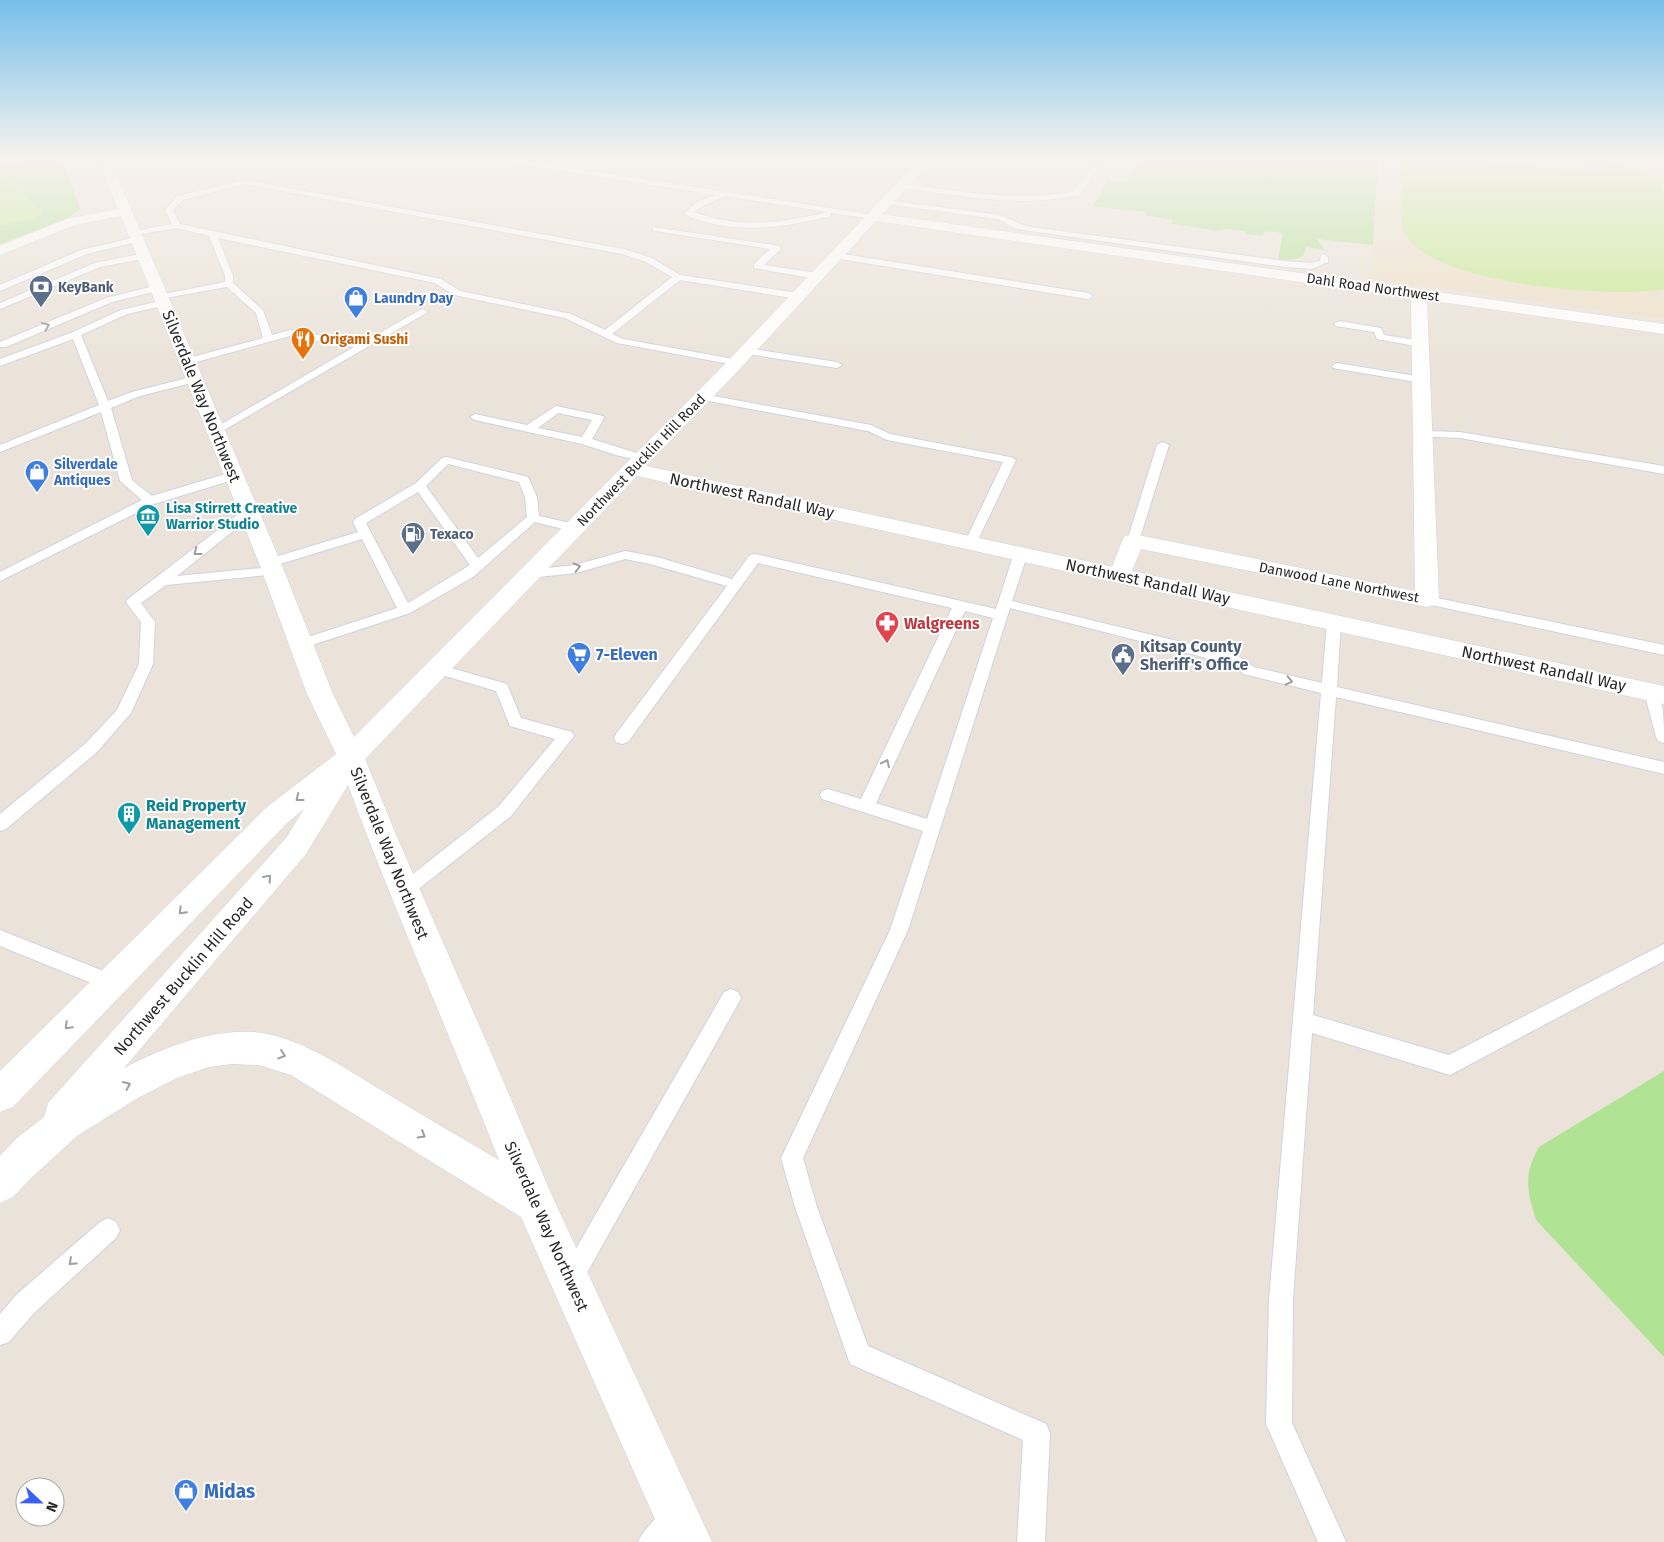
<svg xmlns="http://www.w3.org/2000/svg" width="1664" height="1542" viewBox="0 0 1664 1542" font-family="'Fira Sans',sans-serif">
	<rect width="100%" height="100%" fill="#ebe3d9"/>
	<polygon fill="#ede0c8" points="1381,159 1664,159 1664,319 1371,279"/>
	<g fill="#b1e395">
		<polygon points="33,159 62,159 80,209 66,219 0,244 0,163"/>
		<polygon points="1140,159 1378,159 1373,245 1317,239 1325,250 1306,247 1303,256 1296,259 1278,260 1283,233 1265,231 1263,236 1246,234 1245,231 1225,229 1220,231 1172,224 1173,220 1145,215 1146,212 1093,206 1108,180 1126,183"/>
		<path d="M1664 1071V1357L1536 1220C1527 1189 1523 1176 1539 1147Z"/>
	</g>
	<g fill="#c6ea90">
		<path d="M1401 159H1464L1621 175 1611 170 1575 159H1598L1624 167 1640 175 1656 176 1664 191V289C1612 299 1435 285 1406 235 1398 222 1402 176 1401 159Z"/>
		<polygon points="15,183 43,213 37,217 0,226 0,185"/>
	</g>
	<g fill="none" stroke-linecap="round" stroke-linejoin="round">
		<defs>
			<g id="lane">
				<polygon points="383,159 412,159 403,163"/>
				<path d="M498 159H515L874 215 878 217 874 219 831 213V216C790 226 750 233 709 223 701 221 690 218 684 213L697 202 715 195 502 161ZM725 196 827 212C782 223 738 229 694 212L703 206Z"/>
				<path d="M1098 159H1105L1080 195C1021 208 961 196 902 188L898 186 902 184C960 191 1016 202 1074 191Z"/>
				<path d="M245 180 624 249 652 258 680 275 798 293 803 296 798 299 680 280 612 334 623 339 739 360V364L735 365 617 343 565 318 454 295 435 283 218 238 233 276V283L263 310 272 335 290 330 362 343 420 310 423 309 428 312 217 434 211 431 213 429 354 347 290 336 189 364 184 361 185 359 263 338 256 313 227 287 159 299V295L225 282V276L209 236 177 228 135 235 131 233 135 231 172 224 165 210 177 196ZM245 184 622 254 646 262 672 277 605 330 571 314 460 291 441 279 180 224 173 210 183 200Z"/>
				<polygon points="884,200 1000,215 1020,224 1030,227 1285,261 1311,263 1320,261 1321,255 1324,254 1328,257 1328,262 1312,269 1285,267 1030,231 1014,228 998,219 887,204 884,204"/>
				<polygon points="653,227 780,246 780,250 764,265 817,273 821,276 817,279 754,268 754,264 770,249 656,231 653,231"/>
				<polygon points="137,237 140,237 140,241 87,254 0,291 0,285 81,250"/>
				<polygon points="145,253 148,254 148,258 100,267 0,309 0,303 95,263"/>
				<polygon points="837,253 1088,293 1093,296 1088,299 834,258 834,254"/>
				<polygon points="158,285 161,286 161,290 112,302 6,347 0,347 0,342 106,298"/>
				<polygon points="164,300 169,303 167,305 127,314 81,335 108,401 132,392 195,376 200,379 199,381 140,396 111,408 132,480 152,496 235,471 241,475 239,478 154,504 0,581 0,572 142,500 120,481 101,412 0,452 0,445 99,405 73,339 0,366 0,359 73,332 121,310"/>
				<polygon points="1339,321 1381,328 1384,335 1421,341 1426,344 1421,347 1377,339 1374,332 1336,326 1334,324"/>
				<polygon points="746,348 837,362 842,365 837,368 742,353 741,351"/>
				<polygon points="1337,363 1422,377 1427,380 1422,383 1333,368 1332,366"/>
				<polygon points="702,394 871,425 890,434 1010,457 1016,460 977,542 971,546 965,542 1003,462 887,440 868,431 698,399 697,397"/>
				<path d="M556 406 603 416 604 418 592 439 646 456 648 458 642 461 616 455 582 444 475 420 470 417 475 414 527 425ZM558 413 592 420 582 437 538 428Z"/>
				<polygon points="1423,431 1460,432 1664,466 1664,474 1460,438 1419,436 1417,434 1419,432"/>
				<polygon points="1163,442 1169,445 1139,541 1133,545 1128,544 1127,541 1157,445"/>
				<path d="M446 457 528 477 537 497 539 516 579 525 581 528 575 532 535 522 473 577 410 613 306 647H296L294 644 296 641 397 608 362 539 270 567 263 563 265 560 358 532 353 522 355 519 416 483 442 458ZM448 464 519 482 525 497 527 517 478 558 426 486ZM418 492 470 565 408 603 366 523Z"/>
				<polygon points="249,508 253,509 255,512 253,515 177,576 273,567 280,571 278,574 166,585 141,603 155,622 153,664 131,713 97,752 6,829 0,831 0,814 85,744 117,710 139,664 141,622 126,602 128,599 245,509"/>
				<path d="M1021 549 1028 553 1012 601 1235 655 1240 657 1254 667 1322 683 1327 622 1329 619H1339L1341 622 1337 687 1664 762V774L1336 697 1313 1015 1449 1055 1664 944V961L1450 1075 1312 1033 1293 1299 1292 1423 1346 1542H1318L1266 1424 1269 1299 1321 693 1244 674 1230 664 1010 608 908 930 803 1158 817 1207 868 1346 1046 1424 1050 1433 1045 1542H1017L1023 1440 850 1364 795 1207 781 1158 890 930 923 831 822 799 820 795 822 791 828 789 861 799 952 608 758 563 628 742 622 744 616 742 614 738 616 734 727 586 650 564 625 559 576 573 529 578 522 574 529 570 575 565 625 551 657 557 732 579 750 555 755 554 996 609 1014 553ZM965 611 993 618 927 819 876 803Z"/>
				<polygon points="1427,596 1664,645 1664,655 1422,603 1420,600 1422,597"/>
				<polygon points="437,664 507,684 521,718 572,732 574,736 511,816 411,895 405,897 399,895 396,890 399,885 499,806 555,739 510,726 496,691 432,672 430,669 432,666"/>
				<path d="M1652 687 1657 688C1664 704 1664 725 1664 743L1658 741 1656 737 1644 692 1647 688Z"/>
				<polygon points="0,930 101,970 104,976 101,982 94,984 0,946"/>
				<polygon points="731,989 738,992 741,998 738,1004 579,1287 571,1291 563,1287 559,1279 563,1271 724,992"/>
				<polygon points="108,1218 116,1222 120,1230 116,1238 34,1313 9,1342 0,1345 0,1314 16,1295 100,1222"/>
				<path d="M678 1504 688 1508 692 1518 688 1528 672 1542H638C645 1526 662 1511 678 1504Z"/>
			</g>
			<polygon id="street" points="874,213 1664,324 1664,334 1427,300 1439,600 1435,605 1427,607 1141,549 1128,580 1120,582 1112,580 1109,575 1122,541 1125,536 1133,534 1415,591 1411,298 869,220 867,217"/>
			<path id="secondary" d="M98 159H110L281 563 333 694 354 737 723 366 920 159H933L735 374 646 466 1664 686V704L637 476 365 759 397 837 493 1057 549 1189 712 1542H665L521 1217 291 1075 259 1065 231 1064 209 1067 177 1078 136 1099 77 1136 30 1179 13 1197 0 1203V1156L17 1138 44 1117 48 1103 286 838 304 809 287 823 13 1107 0 1112V1071L267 807 336 754 307 694 259 563 121 216 75 225 0 255V246L66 219 118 209ZM348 785C395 912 450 1035 499 1160 460 1137 420 1114 381 1090 344 1068 299 1036 254 1032 209 1029 163 1048 124 1068L306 854Z"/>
		</defs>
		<use href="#lane" stroke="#cfd3e2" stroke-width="2"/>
		<use href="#street" stroke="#cfd3e2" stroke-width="1"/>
		<use href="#secondary" stroke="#cfd3e2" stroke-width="1"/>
		<use href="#lane" fill="#fff" fill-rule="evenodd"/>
		<use href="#street" fill="#fff" fill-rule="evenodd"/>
		<use href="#secondary" fill="#fff" fill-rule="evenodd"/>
	</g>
	<defs><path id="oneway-chevron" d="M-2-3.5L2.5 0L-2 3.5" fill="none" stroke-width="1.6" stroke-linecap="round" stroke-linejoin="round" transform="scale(1.25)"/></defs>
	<g stroke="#9e9e9e">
		<use href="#oneway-chevron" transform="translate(46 326) rotate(-23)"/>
		<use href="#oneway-chevron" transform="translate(197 552) rotate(142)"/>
		<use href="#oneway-chevron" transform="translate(577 567) rotate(-14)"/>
		<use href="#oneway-chevron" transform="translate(1289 681) rotate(13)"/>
		<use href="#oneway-chevron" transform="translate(886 763) rotate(-65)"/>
		<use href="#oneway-chevron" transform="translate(299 798) rotate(142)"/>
		<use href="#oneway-chevron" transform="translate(268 878) rotate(-49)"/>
		<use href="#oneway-chevron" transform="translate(182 911) rotate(135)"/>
		<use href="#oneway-chevron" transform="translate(68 1026) rotate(135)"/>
		<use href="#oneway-chevron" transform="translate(282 1055) rotate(19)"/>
		<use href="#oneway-chevron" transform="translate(127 1085) rotate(-25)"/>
		<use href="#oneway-chevron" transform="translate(422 1135) rotate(31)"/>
		<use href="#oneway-chevron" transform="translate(72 1262) rotate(138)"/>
	</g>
	<linearGradient id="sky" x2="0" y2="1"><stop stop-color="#75bfeb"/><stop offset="0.42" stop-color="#f6f2ee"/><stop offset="1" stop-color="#f6f2ee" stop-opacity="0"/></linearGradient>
	<rect width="1664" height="375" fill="url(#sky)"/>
	<defs>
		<symbol id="bank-pin" viewBox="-11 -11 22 30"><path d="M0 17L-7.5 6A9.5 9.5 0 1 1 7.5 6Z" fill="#5c6f8a" stroke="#fff"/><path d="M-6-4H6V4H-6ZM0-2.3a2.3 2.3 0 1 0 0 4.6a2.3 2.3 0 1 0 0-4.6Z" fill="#fff"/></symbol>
		<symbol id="shop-pin" viewBox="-11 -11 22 30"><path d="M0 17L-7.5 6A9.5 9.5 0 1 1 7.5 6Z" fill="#3f7fe0" stroke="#fff"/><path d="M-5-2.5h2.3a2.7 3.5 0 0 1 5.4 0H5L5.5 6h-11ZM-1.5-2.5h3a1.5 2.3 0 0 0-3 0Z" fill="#fff"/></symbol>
		<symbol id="restaurant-pin" viewBox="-11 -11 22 30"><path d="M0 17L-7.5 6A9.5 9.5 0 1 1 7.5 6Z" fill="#e8710a" stroke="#fff"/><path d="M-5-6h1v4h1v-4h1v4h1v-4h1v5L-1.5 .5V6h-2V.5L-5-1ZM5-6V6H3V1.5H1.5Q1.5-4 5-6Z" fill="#fff"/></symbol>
		<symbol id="museum-pin" viewBox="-11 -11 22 30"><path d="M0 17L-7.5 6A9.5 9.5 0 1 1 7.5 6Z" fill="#0f9aa8" stroke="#fff"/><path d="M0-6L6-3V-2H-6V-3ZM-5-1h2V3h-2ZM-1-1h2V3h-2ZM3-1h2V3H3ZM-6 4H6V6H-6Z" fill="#fff"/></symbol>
		<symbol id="fuel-pin" viewBox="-11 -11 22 30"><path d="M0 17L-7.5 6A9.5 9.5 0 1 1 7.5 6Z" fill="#5c6f8a" stroke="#fff"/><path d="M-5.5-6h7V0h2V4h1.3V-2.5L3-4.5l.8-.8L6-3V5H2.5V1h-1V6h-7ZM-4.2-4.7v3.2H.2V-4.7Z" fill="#fff"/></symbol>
		<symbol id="pharmacy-pin" viewBox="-11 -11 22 30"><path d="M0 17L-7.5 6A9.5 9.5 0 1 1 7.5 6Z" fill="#e0444e" stroke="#fff"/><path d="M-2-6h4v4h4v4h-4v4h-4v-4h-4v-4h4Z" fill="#fff"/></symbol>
		<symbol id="supermarket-pin" viewBox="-11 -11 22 30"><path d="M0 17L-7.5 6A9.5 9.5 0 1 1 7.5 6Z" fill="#3f7fe0" stroke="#fff"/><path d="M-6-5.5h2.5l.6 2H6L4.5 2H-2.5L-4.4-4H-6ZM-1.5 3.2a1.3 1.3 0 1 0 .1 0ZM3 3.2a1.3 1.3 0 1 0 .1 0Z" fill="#fff"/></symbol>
		<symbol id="civic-pin" viewBox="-11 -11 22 30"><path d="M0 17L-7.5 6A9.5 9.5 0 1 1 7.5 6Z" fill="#5c6f8a" stroke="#fff"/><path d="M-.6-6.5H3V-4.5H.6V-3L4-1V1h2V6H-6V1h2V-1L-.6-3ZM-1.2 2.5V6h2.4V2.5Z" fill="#fff"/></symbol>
		<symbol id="building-pin" viewBox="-11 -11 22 30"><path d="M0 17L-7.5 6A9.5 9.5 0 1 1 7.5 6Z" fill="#0f9aa8" stroke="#fff"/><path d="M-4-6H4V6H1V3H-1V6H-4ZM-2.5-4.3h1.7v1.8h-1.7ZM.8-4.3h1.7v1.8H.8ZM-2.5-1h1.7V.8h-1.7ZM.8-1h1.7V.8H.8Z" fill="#fff"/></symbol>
	</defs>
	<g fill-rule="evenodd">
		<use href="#bank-pin" x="27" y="273" width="28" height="38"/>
		<use href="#shop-pin" x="342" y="284" width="28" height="38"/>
		<use href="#restaurant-pin" x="289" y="325" width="28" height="38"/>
		<use href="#shop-pin" x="23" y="458" width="28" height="38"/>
		<use href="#museum-pin" x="134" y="502" width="28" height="38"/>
		<use href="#fuel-pin" x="399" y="520" width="28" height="38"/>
		<use href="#pharmacy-pin" x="873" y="609" width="28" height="38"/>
		<use href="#supermarket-pin" x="565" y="640" width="28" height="38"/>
		<use href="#civic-pin" x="1109" y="641" width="28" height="38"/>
		<use href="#building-pin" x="115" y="800" width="28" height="38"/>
		<use href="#shop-pin" x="172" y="1477" width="28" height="38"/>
	</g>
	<g text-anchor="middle" stroke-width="4" stroke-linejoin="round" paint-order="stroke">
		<g font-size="14" font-weight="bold" fill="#4e5e75" stroke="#fff" text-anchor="start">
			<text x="58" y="292">KeyBank</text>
			<text x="430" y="539">Texaco</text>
		</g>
		<g font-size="14" fill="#282828" stroke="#fff">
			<text transform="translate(1373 287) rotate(8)" y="5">Dahl Road Northwest</text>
			<text transform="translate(641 460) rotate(-46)" y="5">Northwest Bucklin Hill Road</text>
			<text transform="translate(1339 582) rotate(11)" y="5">Danwood Lane Northwest</text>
		</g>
		<g font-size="14" font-weight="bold" fill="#366cbe" stroke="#fff" text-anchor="start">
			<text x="374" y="303">Laundry Day</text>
			<text x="54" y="469">Silverdale<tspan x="54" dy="16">Antiques</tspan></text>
		</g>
		<g font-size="14" font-weight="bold" fill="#c56008" stroke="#fff" text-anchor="start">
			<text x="320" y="344">Origami Sushi</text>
		</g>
		<g font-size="14" font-weight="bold" fill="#0d838f" stroke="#fff" text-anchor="start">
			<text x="166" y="513">Lisa Stirrett Creative<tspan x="166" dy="16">Warrior Studio</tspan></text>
		</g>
		<g font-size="16" fill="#282828" stroke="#fff">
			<text transform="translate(202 396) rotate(68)" y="6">Silverdale Way Northwest</text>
			<text transform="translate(752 495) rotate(12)" y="6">Northwest Randall Way</text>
			<text transform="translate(1148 581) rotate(12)" y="6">Northwest Randall Way</text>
			<text transform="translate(1544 668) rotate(12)" y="6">Northwest Randall Way</text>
			<text transform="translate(390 853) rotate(68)" y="6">Silverdale Way Northwest</text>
			<text transform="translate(183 976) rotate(-49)" y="6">Northwest Bucklin Hill Road</text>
			<text transform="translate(547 1226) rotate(66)" y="6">Silverdale Way Northwest</text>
		</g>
		<g font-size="16" font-weight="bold" fill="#be3a42" stroke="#fff" text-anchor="start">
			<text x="904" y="629">Walgreens</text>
		</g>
		<g font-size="16" font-weight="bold" fill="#4e5e75" stroke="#fff" text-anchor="start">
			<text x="1140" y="652">Kitsap County<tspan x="1140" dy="18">Sheriff's Office</tspan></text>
		</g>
		<g font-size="16" font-weight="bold" fill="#366cbe" stroke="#fff" text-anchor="start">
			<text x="596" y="660">7-Eleven</text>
		</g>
		<g font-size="16" font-weight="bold" fill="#0d838f" stroke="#fff" text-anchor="start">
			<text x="146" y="811">Reid Property<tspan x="146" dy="18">Management</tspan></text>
		</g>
		<g font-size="19" font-weight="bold" fill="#366cbe" stroke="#fff" text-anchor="start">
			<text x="204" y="1498">Midas</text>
		</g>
	</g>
	<g transform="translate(40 1502) rotate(112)"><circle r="24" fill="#ffffff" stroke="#a9a9a9"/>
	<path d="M0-4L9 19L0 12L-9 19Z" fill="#365ffb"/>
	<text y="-8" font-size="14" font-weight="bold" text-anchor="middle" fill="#282828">N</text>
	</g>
</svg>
